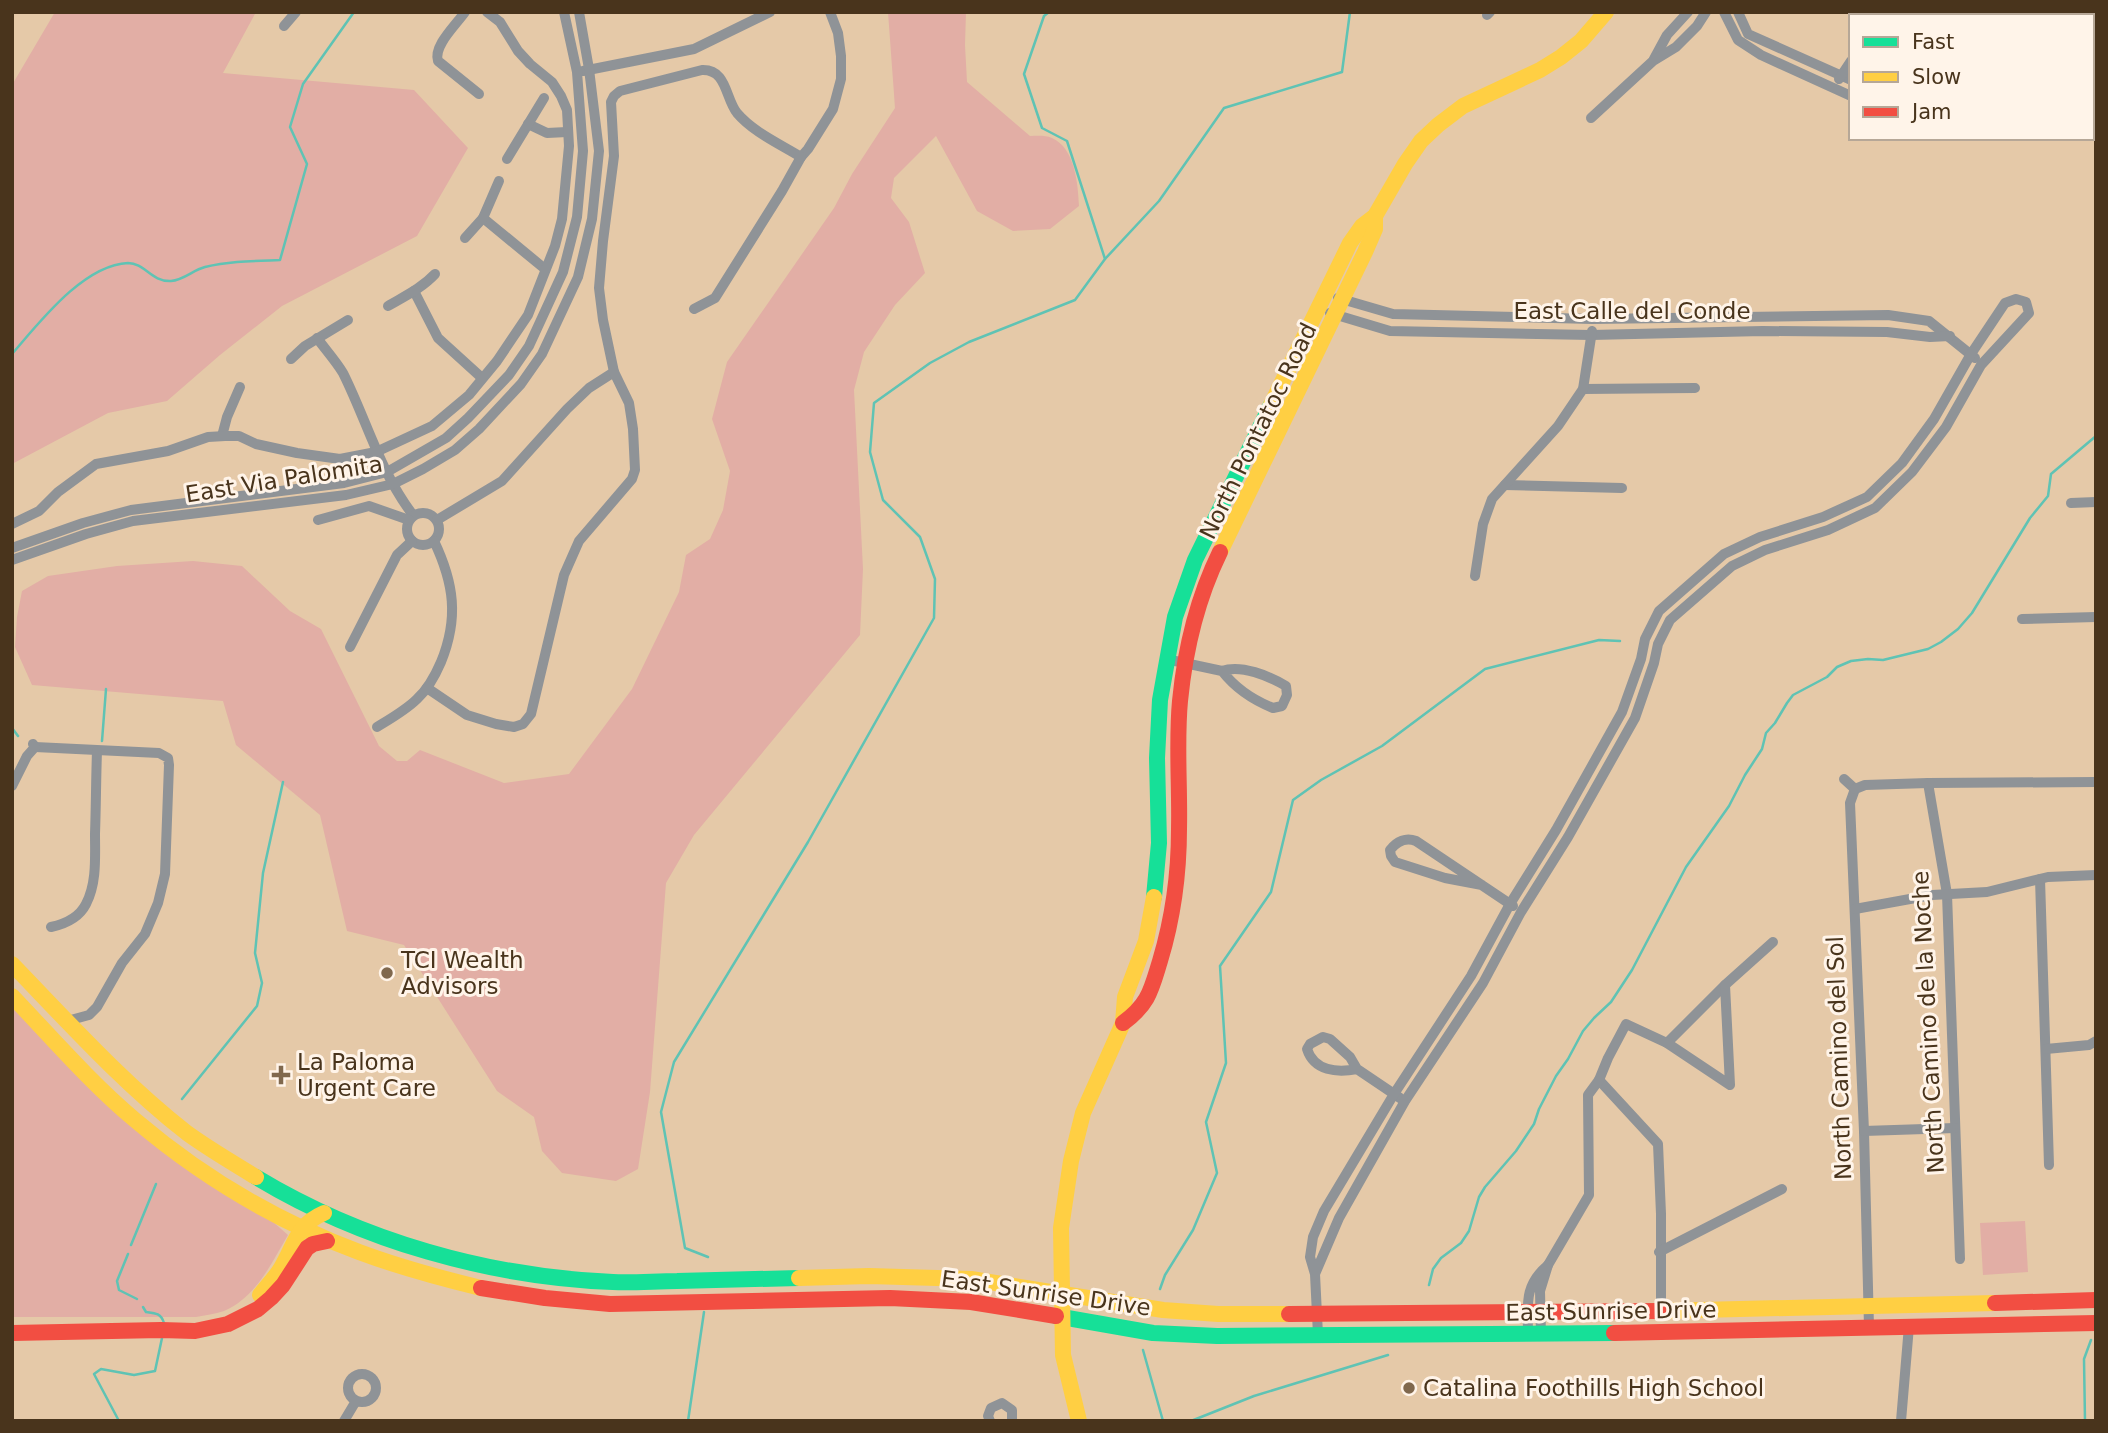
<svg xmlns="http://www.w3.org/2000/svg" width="2108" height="1433" viewBox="0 0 2108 1433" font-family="'DejaVu Sans',sans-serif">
	<rect width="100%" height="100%" fill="#e5c9a8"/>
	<g fill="#e2aea5">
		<polygon points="55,12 256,12 223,73 414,90 468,148 417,236 282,306 220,355 167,401 108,413 12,464 12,85"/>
		<path d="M888 12H966L965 45 967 82 1030 136C1037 136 1045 135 1052 138 1075 148 1078 184 1079 206L1050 229 1013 231 977 211 936 136 894 178 891 198 909 222 925 273 895 305 864 352 854 390 863 569 860 635 694 835 666 883 650 1092 638 1169 616 1181 562 1173 542 1151 534 1117 497 1091 404 945 347 931 320 815 236 745 223 701 32 685 15 647 17 617 22 591 48 576 117 566 193 561 242 566 290 611 321 629 379 746 397 761H407L420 750 504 783 569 774 632 689 679 592 686 555 710 539 723 510 730 471 712 419 727 362 834 208 852 174 895 108Z"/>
		<path d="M12 996 94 1081 248 1200 288 1235C271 1264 256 1297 224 1311 215 1314 205 1315 196 1317H12Z"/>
		<polygon points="2025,1221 2028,1272 1983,1275 1980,1223"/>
	</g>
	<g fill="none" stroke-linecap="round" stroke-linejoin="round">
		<g stroke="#5fc3b4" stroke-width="2.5">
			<polyline points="1105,259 1159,201 1224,108 1342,72 1350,12"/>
			<path d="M12 354C39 323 83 265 128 263 145 263 151 282 171 281 184 280 193 270 205 267 230 261 255 261 280 260L307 164 290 127 303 84 354 12"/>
			<polyline points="12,728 18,736"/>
			<polyline points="102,741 106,689"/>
			<polyline points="182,1099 257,1006 262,983 255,953 263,873 283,782"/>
			<polyline points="131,1245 156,1184"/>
			<polyline points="128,1254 117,1281 119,1290 137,1299"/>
			<polyline points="708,1257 685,1248 661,1112 674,1062 808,842 934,618 935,579 920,537 883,500 870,452 874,403 930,363 969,342 1075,300 1105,259 1067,141 1042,128 1024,74 1044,16 1049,12"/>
			<polyline points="1429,1285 1433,1269 1441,1258 1461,1243 1469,1231 1479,1197 1485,1187 1516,1151 1534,1124 1539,1109 1556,1076 1568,1059 1583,1031 1594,1018 1611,1002 1632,970 1686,867 1729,806 1745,775 1762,749 1766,733 1775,723 1787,703 1793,695 1827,677 1837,667 1851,661 1868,659 1883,660 1928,649 1941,642 1958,629 1972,613 2030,518 2048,496 2051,474 2096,436"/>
			<polyline points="1160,1289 1165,1275 1193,1230 1217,1173 1206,1122 1226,1063 1220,966 1271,892 1293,800 1321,780 1382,746 1485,669 1599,640 1620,641"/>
			<path d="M143 1307 146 1312C155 1313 161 1313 164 1323"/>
			<polyline points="1143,1350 1163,1421"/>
			<polyline points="119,1421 94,1374 101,1369 134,1375 155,1371 162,1338"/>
			<polyline points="688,1421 704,1312"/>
			<polyline points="1191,1421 1254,1396 1388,1355"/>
			<polyline points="2085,1421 2084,1359 2091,1340"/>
		</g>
		<g stroke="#8f9397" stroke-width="10">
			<path d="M465 12C456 25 433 46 438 61L479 94"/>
			<polyline points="1724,12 1738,40 1761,55 1851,96"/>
			<polyline points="1738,12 1748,34 1851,80"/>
			<polyline points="1487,15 1490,12"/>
			<polyline points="1891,16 1895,12"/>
			<polyline points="2056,16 2064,12"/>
			<polyline points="284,26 296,12"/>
			<polyline points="2092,53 2096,44"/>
			<polyline points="1654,59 1667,35 1688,12"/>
			<polyline points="583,71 694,49 770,12"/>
			<polyline points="1839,79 1851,61"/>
			<polyline points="2092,79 2096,74"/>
			<polyline points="1591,118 1653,61 1676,47 1697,26 1706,12"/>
			<polyline points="528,124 547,133 567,132"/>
			<polyline points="507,159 544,98"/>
			<polyline points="483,218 545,269"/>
			<polyline points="465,238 483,218 499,181"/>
			<polyline points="414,291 438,338 482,378"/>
			<polyline points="1338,298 1393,314 1592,319 1888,315 1929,321 1975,358"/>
			<path d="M388 306C405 296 422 288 435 274"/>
			<polyline points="694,309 715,298 782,191 801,157 808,149 833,109 841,79 841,56 838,33 830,12"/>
			<polyline points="1330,313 1390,331 1591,335 1763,331 1887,332 1930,337 1950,336"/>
			<path d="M317 338C325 349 336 361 343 373 367 421 380 472 413 515"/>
			<polyline points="291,359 305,346 348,320"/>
			<polyline points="1583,389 1695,388"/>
			<polyline points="222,436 227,417 240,387"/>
			<polyline points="1505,485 1622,488"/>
			<polyline points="2071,503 2096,502"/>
			<circle cx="423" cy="529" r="16"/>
			<polyline points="318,520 369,506 409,520"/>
			<polyline points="437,520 502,481 567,409 589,388 614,372"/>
			<polyline points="12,524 39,511 58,492 96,464 168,451 208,437 225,436 239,436 256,444 297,453 340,459 376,452 432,426 469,395 497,361 528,315 555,246 562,219 569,146 567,110 561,96 552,82 530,64 518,51 500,22 487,12"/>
			<polyline points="12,548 83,523 131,510 344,483 387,472 446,438 468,418 509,375 529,346 563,272 577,217 583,151 577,72 564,12"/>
			<polyline points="12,560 86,534 133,521 346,495 393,484 423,469 455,450 479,429 521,384 542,354 578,277 592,219 599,151 589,69 579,12"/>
			<polyline points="1475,576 1483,524 1492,499 1558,426 1583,389 1592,331"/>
			<polyline points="2022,619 2096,617"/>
			<polyline points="350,647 397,555 412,541"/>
			<path d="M1166 659 1222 671C1241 664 1269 676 1286 686L1287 695 1282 706 1273 708C1253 700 1236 689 1222 671"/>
			<path d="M427 688 467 715 496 724 514 727 523 724 531 714 564 575 579 541 632 479 635 470 633 429 629 403 614 372 603 320 599 288 603 241 614 156 611 102 614 96 620 91 702 70C727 69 725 98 737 113 753 132 780 144 801 157"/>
			<path d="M377 727C390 719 406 710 417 699 428 689 435 676 441 662 459 618 454 583 434 541"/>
			<polyline points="35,747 159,753 168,758 169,765 165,874 158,903 145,934 122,963 97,1007 89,1015 67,1021"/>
			<polyline points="1844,779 1855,789"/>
			<polyline points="1928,783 1947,894 1960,1259"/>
			<polyline points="12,786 27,756 35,747 33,744"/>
			<polyline points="1855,789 1850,803 1864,1131 1869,1327"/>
			<polyline points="1855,789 1865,785 1928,783 2096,782"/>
			<polyline points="2040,879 2049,1165"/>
			<path d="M1482 885 1445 878 1395 862 1391 856 1390 850C1397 841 1406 837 1416 841L1513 906"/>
			<polyline points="1855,909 1932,895 1987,892 2048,877 2096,875"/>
			<path d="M51 927C65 924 79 918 86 904 97 883 95 857 95 834 96 806 96 779 97 751"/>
			<polyline points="1667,1043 1725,985"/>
			<polyline points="2046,1049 2089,1045 2096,1041"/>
			<path d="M1357 1069C1337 1073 1314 1071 1307 1049L1310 1044 1323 1037 1330 1039 1350 1057 1357 1069 1400 1098"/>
			<polyline points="1599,1080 1658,1144 1661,1214 1661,1311"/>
			<polyline points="1864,1131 1955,1128"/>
			<polyline points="1659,1252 1782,1189"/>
			<polyline points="1548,1265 1589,1195 1588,1095 1599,1080 1608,1058 1626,1024 1667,1043 1730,1085 1725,985 1773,942"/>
			<polyline points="1315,1274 1339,1218 1405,1101 1483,983 1521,912 1568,837 1635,718 1654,663 1658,644 1670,620 1732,566 1765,550 1828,530 1875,508 1912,472 1946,427 1981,365 2029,313 2026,302 2016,299 2005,303 1971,354 1934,419 1902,463 1867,497 1823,517 1760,537 1724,554 1659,611 1645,639 1641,659 1622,712 1556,830 1510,904 1471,976 1394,1094 1324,1211 1313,1237 1310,1257 1315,1274 1318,1335"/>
			<path d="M1528 1335C1528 1306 1523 1286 1548 1265L1540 1291 1541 1335"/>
			<circle cx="362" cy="1388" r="14"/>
			<polyline points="344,1421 356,1401"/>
			<polyline points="990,1421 988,1416 991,1408 1002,1403 1012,1410 1012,1421"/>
			<polyline points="1901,1421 1909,1326"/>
		</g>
		<g stroke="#16e098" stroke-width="16">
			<polyline points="1154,897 1159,843 1157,758 1160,700 1175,617 1195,560 1271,405"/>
			<path d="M256 1177C362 1241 489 1277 613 1282 634 1283 656 1281 677 1281 717 1280 758 1279 799 1278"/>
			<polyline points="1056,1316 1153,1333 1217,1336 1614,1333"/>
		</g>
		<g stroke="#ffcf43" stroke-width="16">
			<polyline points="1271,405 1350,243 1362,226 1375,216 1405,164 1421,141 1438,125 1463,106 1540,70 1561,57 1581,41 1606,12"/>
			<polyline points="1220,552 1365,252 1375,229 1375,216"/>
			<path d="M12 964C68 1022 123 1083 187 1133 209 1149 233 1163 256 1177"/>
			<path d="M12 996C52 1038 91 1083 135 1120 201 1176 278 1222 359 1252 399 1267 440 1278 481 1288"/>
			<polyline points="799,1278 869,1276 971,1279 1163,1310 1218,1314 1289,1314"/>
			<path d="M260 1295C267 1286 275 1278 281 1268 295 1245 296 1225 324 1213"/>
			<polyline points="1659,1311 1995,1303"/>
			<polyline points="1079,1421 1063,1355 1061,1228 1071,1161 1083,1113 1123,1023 1125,997 1146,941 1154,897"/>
		</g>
		<g stroke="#f24e42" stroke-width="16">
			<path d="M1123 1023C1149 1004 1151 990 1160 961 1173 918 1179 873 1179 829 1180 786 1176 743 1180 701 1185 650 1198 597 1220 552"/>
			<polyline points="481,1288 545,1298 610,1304 890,1298 971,1302 1056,1316"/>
			<polyline points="1995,1303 2096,1300"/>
			<polyline points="1289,1314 1659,1311"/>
			<polyline points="12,1333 161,1330 195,1331 228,1324 258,1309 271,1298 283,1285 307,1248 313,1244 327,1241"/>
			<polyline points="1614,1333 2096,1323"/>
		</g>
	</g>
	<g fill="#80684d" stroke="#fff4e9" stroke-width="2.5">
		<circle cx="387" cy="973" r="7"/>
		<path d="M277.5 1064.5h7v7h7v7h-7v7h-7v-7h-7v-7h7z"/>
		<circle cx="1409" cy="1388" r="7"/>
	</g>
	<g text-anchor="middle" stroke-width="6" stroke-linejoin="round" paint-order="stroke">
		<g font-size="23" fill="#49341c" stroke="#fff4e9">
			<text x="1632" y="319">East Calle del Conde</text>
			<text transform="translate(1258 431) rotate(-64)" y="8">North Pontatoc Road</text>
			<text transform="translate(284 479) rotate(-9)" y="8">East Via Palomita</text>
			<text transform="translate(1928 1022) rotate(-93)" y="8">North Camino de la Noche</text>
			<text transform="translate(1839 1058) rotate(-92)" y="8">North Camino del Sol</text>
			<text transform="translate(1046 1293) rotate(8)" y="8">East Sunrise Drive</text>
			<text transform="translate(1611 1311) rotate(-1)" y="8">East Sunrise Drive</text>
		</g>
		<g font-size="23" fill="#49341c" stroke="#fff4e9" text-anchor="start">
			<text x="401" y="968">TCI Wealth<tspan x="401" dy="26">Advisors</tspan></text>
			<text x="297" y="1070">La Paloma<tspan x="297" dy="26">Urgent Care</tspan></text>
			<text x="1423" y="1396">Catalina Foothills High School</text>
		</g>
	</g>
	<rect width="2108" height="1433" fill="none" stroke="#49341c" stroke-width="28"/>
	<rect x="1849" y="14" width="245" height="126" fill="#fff4e9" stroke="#b6a797" stroke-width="2"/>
	<rect x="1863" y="37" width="35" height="10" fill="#16e098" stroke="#b6a797" stroke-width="2"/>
	<text x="1912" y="49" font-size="21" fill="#49341c">Fast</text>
	<rect x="1863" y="72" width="35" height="10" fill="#ffcf43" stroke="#b6a797" stroke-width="2"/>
	<text x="1912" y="84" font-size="21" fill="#49341c">Slow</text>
	<rect x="1863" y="107" width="35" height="10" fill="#f24e42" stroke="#b6a797" stroke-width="2"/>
	<text x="1912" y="119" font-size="21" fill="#49341c">Jam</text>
</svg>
